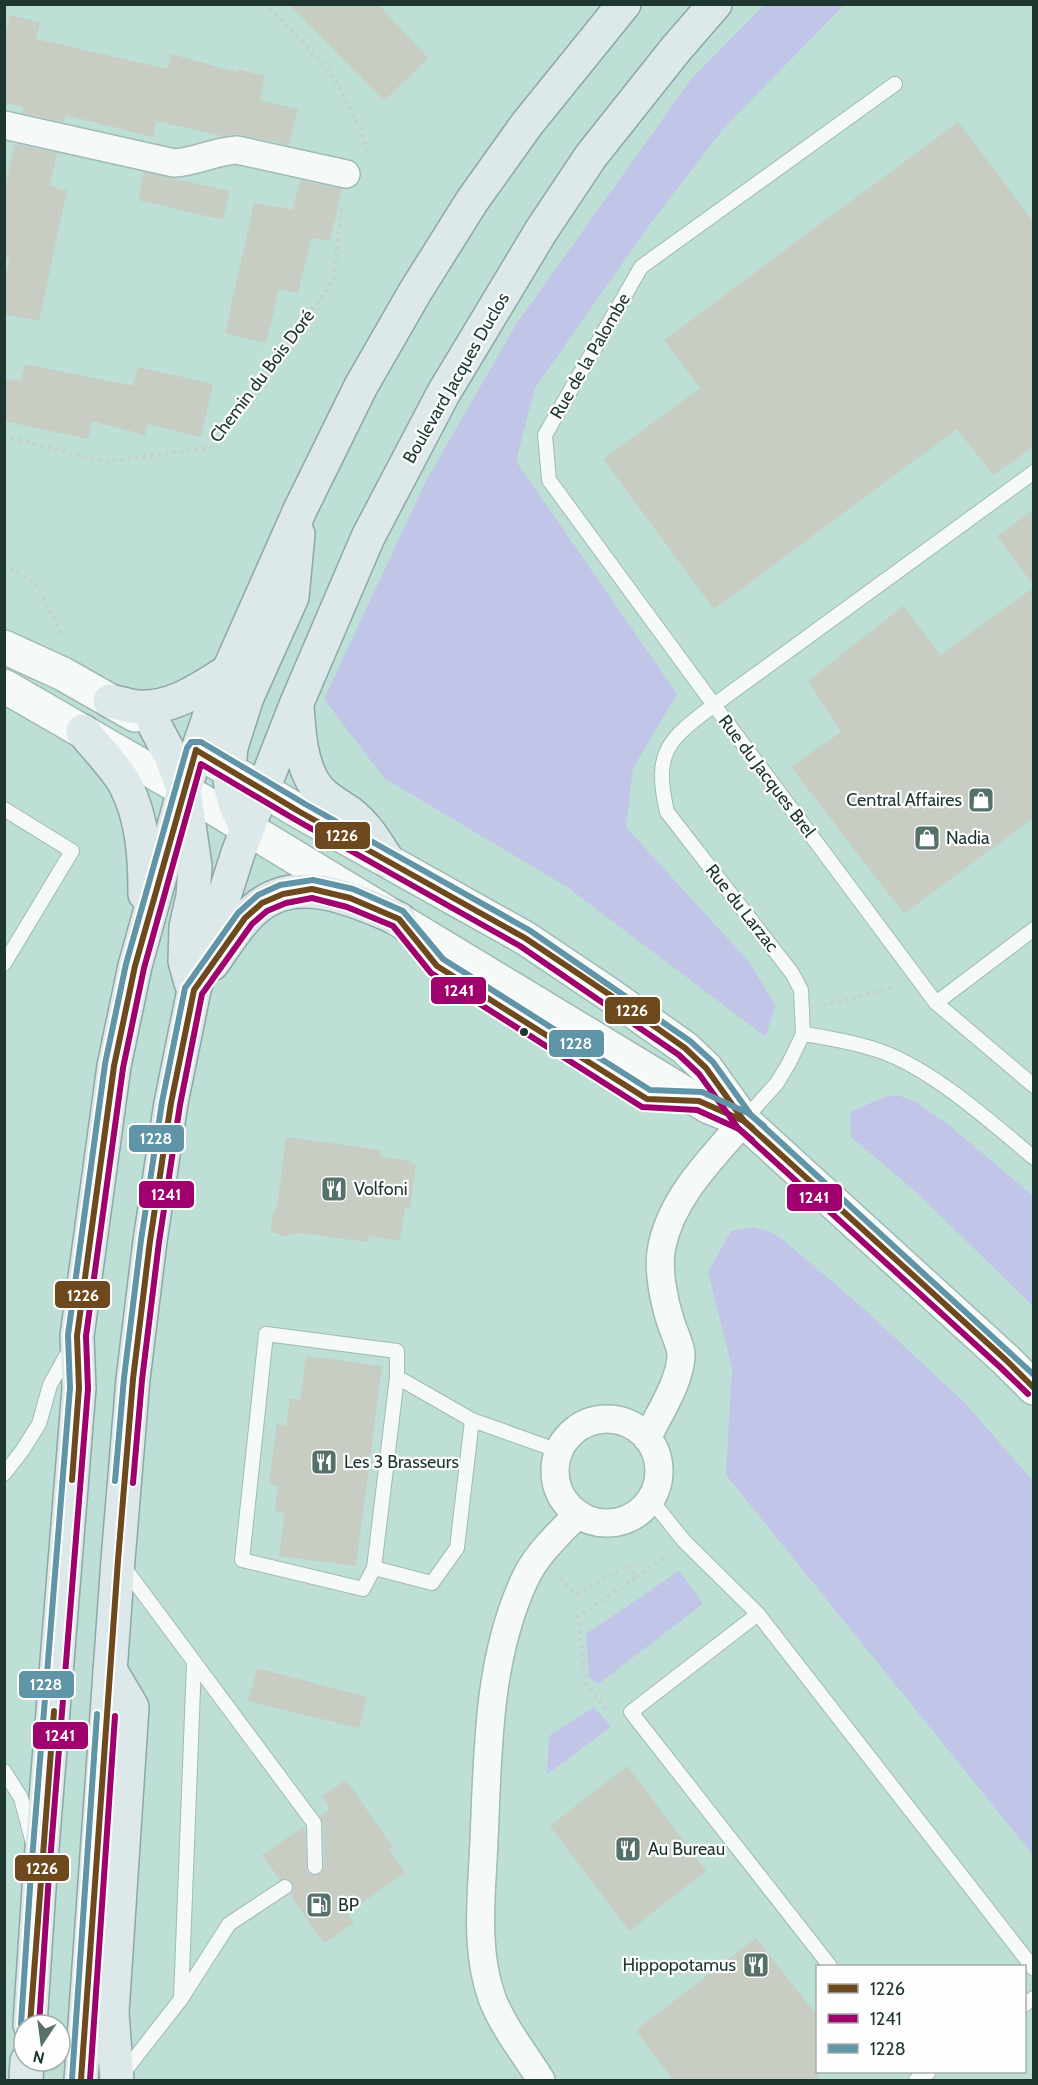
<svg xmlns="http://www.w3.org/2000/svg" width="1038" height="2085" viewBox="0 0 1038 2085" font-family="Cabin,sans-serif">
	<rect width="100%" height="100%" fill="#bddfd6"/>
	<g fill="#c1c6e8">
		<polygon points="765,4 844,5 724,128 647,228 535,388 516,461 677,694 633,768 626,827 749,962 775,1005 766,1037 567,887 384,778 324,699 427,479 517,323 692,78"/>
		<polygon points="887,1096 900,1096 914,1101 950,1126 1033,1196 1033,1306 916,1192 851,1137 850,1112"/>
		<polygon points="753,1227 769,1231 781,1238 863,1308 965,1403 1033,1481 1033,1855 726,1475 732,1368 708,1272 731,1231"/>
		<polygon points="679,1571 703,1604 598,1684 589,1677 586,1634"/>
		<polygon points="594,1707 611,1727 547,1774 549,1736"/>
	</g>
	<g fill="#c7cdc3">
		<polygon points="289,4 378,4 428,58 384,101"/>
		<polygon points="10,15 40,22 36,39 168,69 171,54 237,72 238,69 265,76 260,100 298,109 289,145 240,135 222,136 156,121 153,137 66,115 64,122 22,113 23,107 4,103 4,40"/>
		<polygon points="958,122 1034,223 1034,446 993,475 957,429 714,609 603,459 700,388 664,340"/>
		<polygon points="15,144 57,153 50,186 67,191 39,321 4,314 4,282 10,258 4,257 4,192"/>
		<polygon points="144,172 230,191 223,220 138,200"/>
		<polygon points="300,180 342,189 330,241 311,238 298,293 279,289 266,343 225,333 254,203 293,210"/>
		<polygon points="25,364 133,386 138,367 213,384 201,437 148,424 145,435 92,421 88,439 4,421 4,378 21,381"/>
		<polygon points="1034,509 1034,586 997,536"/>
		<polygon points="1034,587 1034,817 904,914 791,767 841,732 808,681 903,606 940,655"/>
		<polygon points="286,1137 381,1150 380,1157 411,1161 410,1164 416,1164 410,1208 405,1208 400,1241 369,1236 368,1242 299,1233 285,1236 271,1232 272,1217 277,1207"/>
		<polygon points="306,1356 382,1366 356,1566 279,1556 285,1513 275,1511 278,1486 269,1483 277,1424 286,1426 290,1398 300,1400"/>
		<polygon points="257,1668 367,1697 359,1728 248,1701"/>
		<polygon points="627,1766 706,1871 629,1931 550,1826"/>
		<polygon points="346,1780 393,1847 389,1850 405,1873 347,1913 354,1923 324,1943 290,1895 294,1887 292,1882 285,1878 280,1880 262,1855 305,1826 307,1871 311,1875 320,1874 324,1867 323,1823 320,1816 330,1809 322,1796"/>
		<polygon points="756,1938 818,2017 818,2080 673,2080 636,2030"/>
	</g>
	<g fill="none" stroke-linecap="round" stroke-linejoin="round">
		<defs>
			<g id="service">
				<polyline points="1034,472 714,705 936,1003 1034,1086"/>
				<polyline points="4,809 72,851 4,964"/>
				<polyline points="419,944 437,966 647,1099 681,1100"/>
				<polyline points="936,1003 1034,929"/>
				<path d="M803 1034C830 1038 854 1042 880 1051 932 1069 991 1122 1034 1158"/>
				<path d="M744 1120 777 1083 789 1063 803 1034 801 990 792 973 667 812C653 751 668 740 714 705L549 480 545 435 641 267 895 84"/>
				<polyline points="472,1420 397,1377 397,1351 266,1334 242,1560 363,1589 374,1568 432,1583 457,1548 472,1420 559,1451"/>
				<polyline points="4,1474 22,1451 39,1424 50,1385 70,1349"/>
				<polyline points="651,1500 684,1541 758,1614 1034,1969"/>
				<polyline points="123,1566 314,1823 315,1867"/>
				<polyline points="374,1568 397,1377"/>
				<polyline points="758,1614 631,1712 830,1966"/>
				<polyline points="4,1771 21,1798 32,1840"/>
				<polyline points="181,1999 194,1663"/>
				<polyline points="1024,2005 1034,1998"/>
				<polyline points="121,2076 181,1999 229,1924 285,1887"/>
				<polyline points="916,2080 929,2072"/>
			</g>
			<g id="minor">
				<path d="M4 125 174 163C196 162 215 151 237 150L346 174"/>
				<circle cx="607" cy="1471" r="52"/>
				<path d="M647 1438C659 1414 682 1379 681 1353 680 1344 674 1332 671 1323 664 1302 657 1268 662 1246 672 1197 712 1158 744 1121"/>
				<path d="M541 2080C525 2054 503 2027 492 1998 474 1948 482 1892 484 1840 488 1753 487 1662 524 1581 536 1554 558 1535 578 1514"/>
			</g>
			<g id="tertiary">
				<polyline points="4,647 63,674 135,715"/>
				<polyline points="4,686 184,790"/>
			</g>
			<g id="secondary">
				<polyline points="207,757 300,812 525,938 610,995 685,1048 706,1068 744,1121 1006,1360 1034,1388"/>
				<polyline points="184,790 683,1092 709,1107 744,1121"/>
			</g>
			<g id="primary">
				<path d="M110 701C119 703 129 706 138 707 173 709 199 689 227 672"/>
				<path d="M297 707C299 731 300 758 312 780 321 797 336 803 350 813 367 826 377 844 388 861"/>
				<polyline points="155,726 171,756 184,790 195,866 193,896 186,927 185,961 191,983"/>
				<path d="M83 731C96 748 117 768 126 786 143 820 145 857 145 894"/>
				<polyline points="247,828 236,806 231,788 229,769 231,747 247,697 292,597 298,534"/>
				<path d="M212 964C223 949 233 932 245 919 288 868 349 898 399 919"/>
				<polyline points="110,1670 132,1707 112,2013 117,2080"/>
				<polyline points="30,2025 40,1873 79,1388 77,1336 114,1066 135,966 184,790 213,706 300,510 361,386 415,292 472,201 527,124 624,4"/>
				<polyline points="26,2080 27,2061"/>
				<polyline points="81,2080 118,1560 133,1379 150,1241 171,1103 194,990 238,853 296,705 368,537 443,394 541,231 591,156 676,49 715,4"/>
			</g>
		</defs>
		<use href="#service" stroke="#a0bab4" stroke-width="16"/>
		<use href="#minor" stroke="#a0bab4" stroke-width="30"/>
		<use href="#tertiary" stroke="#a0bab4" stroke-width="36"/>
		<use href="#secondary" stroke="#a0bab4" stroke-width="36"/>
		<use href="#primary" stroke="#8da7a8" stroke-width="36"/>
		<g stroke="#c6d0ce" stroke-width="4" stroke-dasharray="3 4.5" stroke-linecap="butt">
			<polyline points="264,4 282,21 333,75 360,128 368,151"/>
			<polyline points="4,436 105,462 213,447 333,281 342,205"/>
			<polyline points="4,564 36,584 62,635"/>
			<polyline points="823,1005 856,998 894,986"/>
			<polyline points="636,1577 666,1556"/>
			<polyline points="561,1578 577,1594 629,1565 636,1577 578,1617 586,1683 607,1710"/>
		</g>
		<use href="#service" stroke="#f5faf9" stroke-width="14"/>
		<use href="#minor" stroke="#f5faf9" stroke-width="27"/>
		<use href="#tertiary" stroke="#f5faf9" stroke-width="33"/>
		<use href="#secondary" stroke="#f5faf9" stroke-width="33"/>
		<use href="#primary" stroke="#dde8ea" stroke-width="33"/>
		<defs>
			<g id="bus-1">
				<polyline points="196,750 300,812 525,938 610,995 685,1048 706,1068 744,1121 752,1128"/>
				<polyline points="72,1480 79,1388 77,1336 114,1066 135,966 196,750"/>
				<polyline points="30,2025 54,1711"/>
				<polyline points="81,2080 118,1560 133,1379 150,1241 171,1103 194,990 245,918 262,903 283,894 312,889 350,898 399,919 437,966 647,1099 699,1101 744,1121 1006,1360 1034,1388"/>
			</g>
			<g id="bus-2">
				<polyline points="133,1483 142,1380 159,1242 180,1105 202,994 252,924 267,911 286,903 312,898 347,907 393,926 431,973 642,1107 697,1110 739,1129 752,1140"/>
				<polyline points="39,2025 49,1874 88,1389 86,1336 123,1068 144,968 201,764 296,820 520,946 679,1055 699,1074 738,1128 1000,1367 1028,1394"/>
				<polyline points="90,2080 115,1716"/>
			</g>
			<g id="bus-3">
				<polyline points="115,1481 124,1378 141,1240 162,1102 185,988 238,913 258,895 280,885 313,880 353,889 403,911 443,959 650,1090 702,1092 748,1113 764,1126"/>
				<polyline points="21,2024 31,1872 70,1388 68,1335 105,1064 126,964 187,748 191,742 201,742 305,804 529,930 690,1041 713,1062 751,1115 1034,1375"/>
				<polyline points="72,2079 97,1714"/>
			</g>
		</defs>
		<use href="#bus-1" stroke="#fefefe" stroke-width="10"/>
		<use href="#bus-2" stroke="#fefefe" stroke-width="10"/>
		<use href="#bus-3" stroke="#fefefe" stroke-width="10"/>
		<use href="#bus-1" stroke="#6e491e" stroke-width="6"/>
		<use href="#bus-2" stroke="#a0006e" stroke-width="6"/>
		<use href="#bus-3" stroke="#5f95a6" stroke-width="6"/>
	</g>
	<defs>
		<symbol id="shop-square" viewBox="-11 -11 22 22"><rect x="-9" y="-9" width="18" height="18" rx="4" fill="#55716a" stroke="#fefefe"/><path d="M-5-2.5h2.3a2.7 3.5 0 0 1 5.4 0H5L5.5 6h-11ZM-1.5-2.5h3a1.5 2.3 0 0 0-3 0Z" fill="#fff"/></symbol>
		<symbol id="restaurant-square" viewBox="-11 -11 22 22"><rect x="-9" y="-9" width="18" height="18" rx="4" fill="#55716a" stroke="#fefefe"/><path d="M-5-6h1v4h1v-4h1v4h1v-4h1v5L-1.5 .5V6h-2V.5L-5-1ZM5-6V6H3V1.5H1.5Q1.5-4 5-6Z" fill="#fff"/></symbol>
		<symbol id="fuel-square" viewBox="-11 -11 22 22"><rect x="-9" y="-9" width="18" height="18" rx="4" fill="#55716a" stroke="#fefefe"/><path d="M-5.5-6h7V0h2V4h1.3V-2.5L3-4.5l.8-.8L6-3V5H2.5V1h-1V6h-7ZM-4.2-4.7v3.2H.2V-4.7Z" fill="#fff"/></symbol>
	</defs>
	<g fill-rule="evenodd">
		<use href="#shop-square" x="966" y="785" width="30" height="30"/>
		<use href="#shop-square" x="912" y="823" width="30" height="30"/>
		<use href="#restaurant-square" x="319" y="1174" width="30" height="30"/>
		<use href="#restaurant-square" x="309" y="1447" width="30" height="30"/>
		<use href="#restaurant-square" x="613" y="1834" width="30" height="30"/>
		<use href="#fuel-square" x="304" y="1890" width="30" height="30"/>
		<use href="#restaurant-square" x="741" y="1950" width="30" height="30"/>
	</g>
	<circle fill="#1d3630" stroke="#fefefe" stroke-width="2" cx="524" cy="1032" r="5"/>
	<g text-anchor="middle" stroke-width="4.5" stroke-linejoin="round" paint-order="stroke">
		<g font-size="18" fill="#1d3630" stroke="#fefefe">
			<text transform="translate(590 356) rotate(-60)" y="6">Rue de la Palombe</text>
			<text transform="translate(262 376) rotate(-53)" y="6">Chemin du Bois Doré</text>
			<text transform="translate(456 378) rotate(-60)" y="6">Boulevard Jacques Duclos</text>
			<text transform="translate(767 776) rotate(53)" y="6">Rue du Jacques Brel</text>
			<text transform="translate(742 908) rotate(52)" y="6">Rue du Larzac</text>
		</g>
		<g font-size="18" fill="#1d3630" stroke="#fefefe" text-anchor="start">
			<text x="962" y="806" text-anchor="end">Central Affaires</text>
			<text x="946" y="844">Nadia</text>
			<text x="354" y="1195">Volfoni</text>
			<text x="344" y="1468">Les 3 Brasseurs</text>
			<text x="648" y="1855">Au Bureau</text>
			<text x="338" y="1911">BP</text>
			<text x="736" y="1971" text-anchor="end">Hippopotamus</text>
		</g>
	</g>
	<g stroke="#fefefe" stroke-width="2">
		<rect x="314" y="821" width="57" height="29" rx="6" fill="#6e491e"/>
		<rect x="430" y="976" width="57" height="29" rx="6" fill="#a0006e"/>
		<rect x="604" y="996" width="57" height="29" rx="6" fill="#6e491e"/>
		<rect x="548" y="1029" width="57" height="29" rx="6" fill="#5f95a6"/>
		<rect x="128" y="1124" width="57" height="29" rx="6" fill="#5f95a6"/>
		<rect x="138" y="1180" width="57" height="29" rx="6" fill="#a0006e"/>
		<rect x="786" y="1183" width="57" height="29" rx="6" fill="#a0006e"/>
		<rect x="54" y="1280" width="57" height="29" rx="6" fill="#6e491e"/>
		<rect x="18" y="1670" width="57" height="29" rx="6" fill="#5f95a6"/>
		<rect x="32" y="1721" width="57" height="29" rx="6" fill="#a0006e"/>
		<rect x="14" y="1854" width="56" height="28" rx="6" fill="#6e491e"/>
	</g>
	<g font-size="16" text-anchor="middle" font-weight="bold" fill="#fff">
		<text x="342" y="841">1226</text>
		<text x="459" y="996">1241</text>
		<text x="632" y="1016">1226</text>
		<text x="576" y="1049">1228</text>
		<text x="156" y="1144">1228</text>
		<text x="166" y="1200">1241</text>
		<text x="814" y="1203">1241</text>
		<text x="83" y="1301">1226</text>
		<text x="46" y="1690">1228</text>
		<text x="60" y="1741">1241</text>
		<text x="42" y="1874">1226</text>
	</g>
	<rect width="1038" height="2085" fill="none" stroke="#1d3630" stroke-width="12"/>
	<rect x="816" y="1965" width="210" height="108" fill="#fefefe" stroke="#a4aeac" stroke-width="1.5"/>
	<rect x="828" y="1984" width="30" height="9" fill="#6e491e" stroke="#a4aeac" stroke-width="1.5"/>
	<text x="870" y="1995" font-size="18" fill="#1d3630">1226</text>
	<rect x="828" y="2014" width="30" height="9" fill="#a0006e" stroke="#a4aeac" stroke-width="1.5"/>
	<text x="870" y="2025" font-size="18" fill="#1d3630">1241</text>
	<rect x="828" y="2044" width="30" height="9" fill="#5f95a6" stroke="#a4aeac" stroke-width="1.5"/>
	<text x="870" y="2055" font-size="18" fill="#1d3630">1228</text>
	<g transform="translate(42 2043) rotate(193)"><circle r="28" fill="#fefefe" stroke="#a4aeac" stroke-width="1.5"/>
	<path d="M0-4.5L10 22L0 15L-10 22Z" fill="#55716a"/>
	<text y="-9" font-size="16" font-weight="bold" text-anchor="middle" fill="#1d3630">N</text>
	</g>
</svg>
